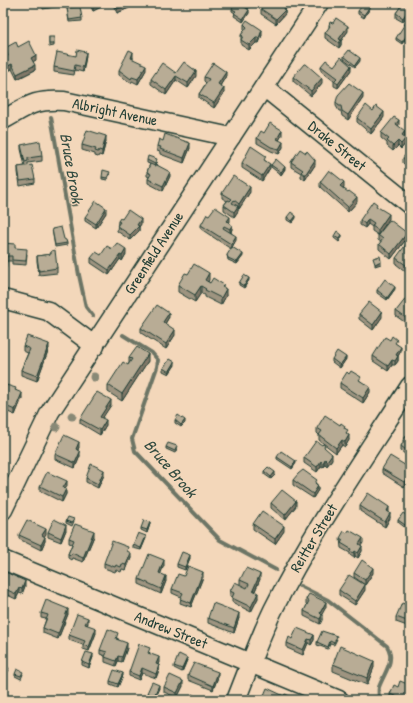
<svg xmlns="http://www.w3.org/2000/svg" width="413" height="703" viewBox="0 0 413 703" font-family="'Patrick Hand',sans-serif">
	<rect width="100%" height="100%" fill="#f3d7ba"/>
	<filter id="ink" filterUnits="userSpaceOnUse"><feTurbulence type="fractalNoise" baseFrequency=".025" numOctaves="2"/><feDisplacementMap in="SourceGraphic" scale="8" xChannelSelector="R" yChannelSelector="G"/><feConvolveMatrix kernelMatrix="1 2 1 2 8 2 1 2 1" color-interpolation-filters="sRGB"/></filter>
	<g filter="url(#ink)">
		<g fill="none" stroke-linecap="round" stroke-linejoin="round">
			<g stroke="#6c7565" stroke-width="4">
				<polyline points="51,117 79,275 86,307 93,316"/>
				<polyline points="123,335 152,353 158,360 157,367 132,439 135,451 220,540 276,570"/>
				<path d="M300 586 328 600 387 646C396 660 384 673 379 687 378 691 379 696 379 700"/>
			</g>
			<defs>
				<g id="minor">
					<polyline points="264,87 410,205"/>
					<path d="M3 120C28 106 34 99 64 101L231 137"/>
					<polyline points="3,299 48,311 95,346"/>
					<polyline points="3,510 50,412 319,3"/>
					<polyline points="3,560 339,700"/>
					<path d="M236 700C248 670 259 639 273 610 312 532 363 459 410 386"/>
				</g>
			</defs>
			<use href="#minor" stroke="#1f3d34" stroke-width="21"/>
			<use href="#minor" stroke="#f3d7ba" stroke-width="18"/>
		</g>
		<g fill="#888976">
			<circle cx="94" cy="377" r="4.5"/>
			<circle cx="72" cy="416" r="4.5"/>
			<circle cx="56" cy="427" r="4.5"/>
		</g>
		<g fill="#9e9480" stroke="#1f3d34">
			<polygon points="42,3 67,3 67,5 43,9"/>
			<polygon points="89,3 109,3 93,11"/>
			<polygon points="112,3 129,3 129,8 117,13"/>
			<polygon points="240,3 252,3 252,4 248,9 249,13 243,22 234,16 235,13 232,11 232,9 239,6 247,9"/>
			<polygon points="288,3 288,7 285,10 285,14 276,24 261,14 261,9 265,7"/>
			<polygon points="403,3 403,22 396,18 396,13"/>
			<polygon points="67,8 82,18 82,21 69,22"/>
			<polygon points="370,8 364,18 358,14 358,11"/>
			<polygon points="244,24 262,35 259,43 256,43 249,50 241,45 241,35 245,30 244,29"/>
			<polygon points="329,25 348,31 341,41 341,45 339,48 325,38 325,33 329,28"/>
			<polygon points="410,25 402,44 396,40 396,38"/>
			<polygon points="49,37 54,44 54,46 49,47"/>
			<polygon points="18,47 36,60 33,61 35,70 17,79 12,69 8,71 4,63 4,58 6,57 5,53 5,48"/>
			<polygon points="76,56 86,56 83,72 75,70 74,75 54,72 54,67"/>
			<polygon points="344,56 360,61 355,67 344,59"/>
			<polygon points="133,57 133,59 146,70 138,84 132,81 131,83 119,75 119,70"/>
			<polygon points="321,66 334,66 351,70 338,88 334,86 334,81 321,71"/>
			<polygon points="176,73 196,76 188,88 176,80 166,95 151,84 151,79"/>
			<polygon points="226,76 220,86 224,93 214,108 199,98 199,94 206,83 204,81 204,77"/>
			<polygon points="293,77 322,83 311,96 293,81"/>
			<polygon points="363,98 348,120 342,116 341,111 339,111 336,106 336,102"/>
			<polygon points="373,111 384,117 371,134 357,122 357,118"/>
			<polygon points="399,125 398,126 405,136 404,137 406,143 401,149 398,146 393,151 387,146 387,143 381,138 381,133"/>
			<polygon points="264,133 282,135 279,140 283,147 279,154 271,151 257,143 257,138"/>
			<polygon points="106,141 102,156 99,155 98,157 95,156 95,154 82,150 82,145"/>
			<polygon points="21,145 42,156 42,161 28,163 28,165 35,179 35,183 20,186 18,172 18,167 25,166 21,149"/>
			<polygon points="157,146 190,148 184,163 160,154 160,152 157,151"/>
			<polygon points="410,149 410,169 403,163 403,158"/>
			<polygon points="306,153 315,165 305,180 301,177 301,173 291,167 291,162"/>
			<polygon points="147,160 157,162 156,164 170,176 163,191 148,183 148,179 149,177 147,176 147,172 150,164 147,163"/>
			<polygon points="266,161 270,168 262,181 242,168 242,163"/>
			<polygon points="3,163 7,177 7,182 3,182"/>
			<polygon points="271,165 285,169 281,175 271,167"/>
			<polygon points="110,174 107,180 102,179 102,177"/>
			<polygon points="320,182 344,187 343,188 357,202 348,212 320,187"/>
			<polygon points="250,192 239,209 238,208 238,211 234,217 224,210 224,205 227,201 222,198 222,193"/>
			<polygon points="70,197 77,202 77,205 71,206"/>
			<polygon points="377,207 389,219 378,235 372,231 372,227 368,224 365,228 360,225 360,220"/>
			<polygon points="106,213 96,228 85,221 85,217"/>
			<polygon points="209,215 230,221 229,223 232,229 231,232 236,240 231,249 201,229 201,225"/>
			<polygon points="287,217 296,218 292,223 287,220"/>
			<polygon points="122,219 141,224 139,227 139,231 130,240 117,231 118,221"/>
			<polygon points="52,229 67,243 67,245 55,247"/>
			<polygon points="378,235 407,238 391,259 379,249 379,244 381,242 378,240"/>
			<polygon points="334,236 342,237 339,242 334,238"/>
			<polygon points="3,243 27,254 26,265 12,264 12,261 7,261 6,267 3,267"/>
			<polygon points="410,246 410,275 396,264 396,258"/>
			<polygon points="51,251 57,268 57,273 39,275 37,261 37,256 51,254"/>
			<polygon points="126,254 122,261 120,259 109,275 91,263 91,258 101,255"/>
			<polygon points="227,255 243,256 237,264 228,260"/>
			<polygon points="188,274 209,280 208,281 210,283 224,287 226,296 221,305 205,297 205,295 201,293 195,302 178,292 178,285"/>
			<polygon points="249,280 244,288 239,285 239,283"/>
			<polygon points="395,289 387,300 377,293 377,290"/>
			<polygon points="410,299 410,326 396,316 396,311"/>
			<polygon points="359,314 382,317 373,330 359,319"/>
			<polygon points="169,317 165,324 175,335 166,349 141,333 141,328"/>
			<polygon points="397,344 401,351 398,356 398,361 395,365 392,365 388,371 373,361 373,356"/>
			<polygon points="23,346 49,348 37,381 21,375 21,370 28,353 23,351"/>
			<polygon points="129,358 148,361 122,401 108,392 108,385 128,365 129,363"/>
			<polygon points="332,359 346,359 340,368 332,362"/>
			<polygon points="175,365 169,374 163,371 163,368"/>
			<polygon points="361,381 370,392 363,403 340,388 340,383"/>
			<polygon points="3,384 16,390 22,398 15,415 3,410"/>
			<polygon points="111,405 102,418 106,425 100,435 80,423 80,419"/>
			<polygon points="175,420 185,423 181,427 175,423"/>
			<polygon points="317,428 345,428 349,440 345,447 342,445 336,453 319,440 319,435 317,433"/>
			<polygon points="410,432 410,458 401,451 401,446 403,443 403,440"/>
			<polygon points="79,447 78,450 80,456 75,468 55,459 55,454"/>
			<polygon points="166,447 177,449 175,453 166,449"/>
			<polygon points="325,448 332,459 327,466 325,464 323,467 321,466 317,472 304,463 304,458"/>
			<polygon points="277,457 296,463 292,469 277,459"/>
			<polygon points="382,469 408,472 410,478 404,487 382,473"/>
			<polygon points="264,471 275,475 271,479 264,474"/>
			<polygon points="104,475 98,488 86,482 86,478"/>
			<polygon points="293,480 317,484 318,490 313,498 293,485"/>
			<polygon points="40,486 67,486 65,489 66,494 62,502 40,491"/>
			<polygon points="410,500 410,509 407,507 407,505"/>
			<polygon points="271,503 296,506 285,520 271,508"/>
			<polygon points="360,506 389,512 390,518 385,527 360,511"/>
			<polygon points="410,517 410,527 408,530 398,522 398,520"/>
			<polygon points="66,521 74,521 72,526 66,523"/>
			<polygon points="150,524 147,533 141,530 141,528"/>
			<polygon points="253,524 284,531 275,544 253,529"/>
			<polygon points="66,530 61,542 48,537 48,532"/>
			<polygon points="46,534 44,536 45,541 41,550 19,539 19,535"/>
			<polygon points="94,536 83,562 72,558 71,560 68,558 68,554 72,544 69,543 69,538"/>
			<polygon points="146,538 141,550 133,548 133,545"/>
			<polygon points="340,538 363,543 361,545 362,551 358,558 355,556 354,558 350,555 350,553 341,548"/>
			<polygon points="128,552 131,558 126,570 122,569 121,572 116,570 115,572 104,568 104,563"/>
			<polygon points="190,558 185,570 177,567 177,564"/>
			<polygon points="164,565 160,574 166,581 161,594 139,584 139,579"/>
			<polygon points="3,571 25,586 22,594 19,593 16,599 3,593"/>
			<polygon points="354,573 373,573 365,585 354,577"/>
			<polygon points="184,576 203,577 191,607 180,603 181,597 172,593 172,589"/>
			<polygon points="260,579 255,591 258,598 251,612 232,602 232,597 230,596 230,591 240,584 240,580"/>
			<polygon points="339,590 365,590 355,605 339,595"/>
			<polygon points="306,599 326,607 321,614 322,620 320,624 304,616 304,611 307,605 306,604"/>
			<polygon points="410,606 410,627 396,622 396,617"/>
			<polygon points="41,613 68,614 58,639 43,633 43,628 46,619 41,618"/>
			<polygon points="208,618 239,618 234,633 208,623"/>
			<polygon points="88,623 87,625 96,633 89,651 83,649 83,645 69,640 69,635"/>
			<polygon points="314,635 314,640 311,645 308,643 303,655 287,648 287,643 292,639"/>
			<polygon points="118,638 118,639 127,648 122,662 118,661 116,666 105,662 105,656 100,654 100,650"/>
			<polygon points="337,639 334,645 330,644 328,649 317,645 317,642"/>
			<polygon points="150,652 149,654 159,662 158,664 159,670 156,678 142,673 139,680 129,676 129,672"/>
			<polygon points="93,657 89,668 82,665 82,662"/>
			<polygon points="187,660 182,672 174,668 174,666"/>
			<polygon points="333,664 374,667 367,685 333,671"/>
			<polygon points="3,669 9,670 6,675 3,674"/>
			<polygon points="15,674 23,674 21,679 15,676"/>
			<polygon points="123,675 118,687 110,684 110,681"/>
			<polygon points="188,675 218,677 213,690 188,680"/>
			<polygon points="183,686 177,698 164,692 164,687"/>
			<polygon points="398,687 410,700 393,700 390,699 390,694"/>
			<polygon points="159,688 154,699 147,696 147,693"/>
		</g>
		<g fill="#817868" stroke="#1f3d34">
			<polygon points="99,3 109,3 93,11 93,6"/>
			<polygon points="129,3 129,8 117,13 117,9"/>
			<polygon points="251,3 252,3 252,4 247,9 247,7"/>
			<polygon points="287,3 288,3 288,7 285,10 285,14 276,24 276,19"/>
			<polygon points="370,6 370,8 364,18 364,15"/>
			<polygon points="410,7 410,12 403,22 403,18"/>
			<polygon points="249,10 249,13 243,22 243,19"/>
			<polygon points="7,13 7,18 3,19 3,14"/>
			<polygon points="348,26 348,31 341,41 341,45 339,48 339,39"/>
			<polygon points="262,30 262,35 259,43 259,38"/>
			<polygon points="410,31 410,33 402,44 402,42"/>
			<polygon points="256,38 256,43 249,50 249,45"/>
			<polygon points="86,52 86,56 83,72 83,67"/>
			<polygon points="133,52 133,57 131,63 131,58"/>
			<polygon points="36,55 36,60 31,63 31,58"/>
			<polygon points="360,58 360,61 355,67 355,65"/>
			<polygon points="12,64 12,69 8,71 8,66"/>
			<polygon points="35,65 35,70 17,79 17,74"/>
			<polygon points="146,65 146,70 138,84 138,79"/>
			<polygon points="351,66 351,70 338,88 338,84"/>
			<polygon points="196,71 196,76 188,88 188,83"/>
			<polygon points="226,72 226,76 218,89 218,84"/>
			<polygon points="176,76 176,80 166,95 166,90"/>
			<polygon points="322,78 322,83 311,96 311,91"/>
			<polygon points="224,88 224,93 214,108 214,103"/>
			<polygon points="363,93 363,98 348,120 348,115"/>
			<polygon points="384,112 384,117 371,134 371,129"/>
			<polygon points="399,120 399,125 396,129 396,124"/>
			<polygon points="282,130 282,135 277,144 277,139"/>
			<polygon points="405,131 405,136 402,140 402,135"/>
			<polygon points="106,136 106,141 102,156 102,151"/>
			<polygon points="406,138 406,143 401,149 401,144"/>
			<polygon points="398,141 398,146 393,151 393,146"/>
			<polygon points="283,142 283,147 279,154 279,149"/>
			<polygon points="190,143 190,148 184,163 184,158"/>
			<polygon points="315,160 315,165 305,180 305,175"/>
			<polygon points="270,164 270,168 262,181 262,176"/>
			<polygon points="285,167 285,169 281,175 281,172"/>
			<polygon points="170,172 170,176 163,191 163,186"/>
			<polygon points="344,182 344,187 340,191 340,186"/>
			<polygon points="250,187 250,192 239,209 239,204"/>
			<polygon points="357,197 357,202 348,212 348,207"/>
			<polygon points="238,206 238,211 234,217 234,212"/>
			<polygon points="106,208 106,213 96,228 96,224"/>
			<polygon points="389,214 389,219 378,235 378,230"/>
			<polygon points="296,216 296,218 292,223 292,221"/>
			<polygon points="230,217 230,221 227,226 227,221"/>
			<polygon points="141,219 141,224 139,227 139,231 130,240 130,235"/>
			<polygon points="368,219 368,224 365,228 365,224"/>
			<polygon points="232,225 232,229 230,234 230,229"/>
			<polygon points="407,233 407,238 391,259 391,254"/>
			<polygon points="342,235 342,237 339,242 339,239"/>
			<polygon points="236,236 236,240 231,249 231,244"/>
			<polygon points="126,249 126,254 122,261 122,256"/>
			<polygon points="243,254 243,256 237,264 237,262"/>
			<polygon points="120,255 120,259 109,275 109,270"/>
			<polygon points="381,261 381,264 375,266 375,264"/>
			<polygon points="209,273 209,280 205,287 205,280"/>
			<polygon points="249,278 249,280 244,288 244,286"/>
			<polygon points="201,286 201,293 195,302 195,295"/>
			<polygon points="395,287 395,289 387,300 387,298"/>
			<polygon points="226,289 226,296 221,305 221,298"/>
			<polygon points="382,312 382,317 373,330 373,325"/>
			<polygon points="169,313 169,317 163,327 163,322"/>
			<polygon points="175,330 175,335 166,349 166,344"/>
			<polygon points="49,344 49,348 37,381 37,376"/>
			<polygon points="401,347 401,351 396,359 396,355"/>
			<polygon points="148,354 148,361 122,401 122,394"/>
			<polygon points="398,356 398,361 395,365 395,361"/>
			<polygon points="346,357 346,359 340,368 340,365"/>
			<polygon points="392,360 392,365 388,371 388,366"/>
			<polygon points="175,362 175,365 169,374 169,372"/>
			<polygon points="370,387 370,392 363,403 363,398"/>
			<polygon points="22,393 22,398 15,415 15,410"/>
			<polygon points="111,400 111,405 100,422 100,417"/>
			<polygon points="106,420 106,425 100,435 100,430"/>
			<polygon points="185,420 185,423 181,427 181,425"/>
			<polygon points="349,435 349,440 345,447 345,442"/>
			<polygon points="342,440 342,445 336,453 336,448"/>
			<polygon points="79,442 79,447 76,454 76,449"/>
			<polygon points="80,452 80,456 75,468 75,463"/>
			<polygon points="332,454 332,459 327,466 327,461"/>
			<polygon points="325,459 325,464 323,467 323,463"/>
			<polygon points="296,461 296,463 292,469 292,467"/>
			<polygon points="321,461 321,466 317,472 317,467"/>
			<polygon points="104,470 104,475 98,488 98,484"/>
			<polygon points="275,472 275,475 271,479 271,477"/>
			<polygon points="410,473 410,478 404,487 404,482"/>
			<polygon points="67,481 67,486 63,493 63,488"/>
			<polygon points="318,486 318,490 313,498 313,494"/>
			<polygon points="66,489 66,494 62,502 62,497"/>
			<polygon points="296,501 296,506 285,520 285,515"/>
			<polygon points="389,507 389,512 387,516 387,511"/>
			<polygon points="390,513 390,518 385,527 385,522"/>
			<polygon points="150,522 150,524 147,533 147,530"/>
			<polygon points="66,525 66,530 61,542 61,538"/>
			<polygon points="284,526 284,531 275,544 275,539"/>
			<polygon points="46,529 46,534 42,540 42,535"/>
			<polygon points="94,531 94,536 83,562 83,558"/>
			<polygon points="146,536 146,538 141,550 141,548"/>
			<polygon points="45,537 45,541 41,550 41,545"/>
			<polygon points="363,538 363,543 359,549 359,544"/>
			<polygon points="362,546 362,551 358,558 358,553"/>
			<polygon points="355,551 355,556 354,558 354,553"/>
			<polygon points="131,553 131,558 126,570 126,565"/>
			<polygon points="190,555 190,558 185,570 185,567"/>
			<polygon points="164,560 164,565 159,578 159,573"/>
			<polygon points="373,568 373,573 365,585 365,580"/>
			<polygon points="203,572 203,577 191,607 191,603"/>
			<polygon points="260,574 260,579 253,595 253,590"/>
			<polygon points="166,576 166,581 161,594 161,589"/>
			<polygon points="25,581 25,586 22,594 22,589"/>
			<polygon points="365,585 365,590 355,605 355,601"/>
			<polygon points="19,588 19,593 16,599 16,594"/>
			<polygon points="258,593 258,598 251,612 251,607"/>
			<polygon points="326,602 326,607 320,618 320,613"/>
			<polygon points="68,609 68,614 58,639 58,634"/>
			<polygon points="239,613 239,618 234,633 234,628"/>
			<polygon points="322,615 322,620 320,624 320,619"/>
			<polygon points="88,618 88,623 85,629 85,624"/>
			<polygon points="96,628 96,633 89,651 89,647"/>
			<polygon points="314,635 314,640 311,645 311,640"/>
			<polygon points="308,639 308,643 303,655 303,650"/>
			<polygon points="127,643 127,648 122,662 122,657"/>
			<polygon points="93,654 93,657 89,668 89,665"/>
			<polygon points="118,656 118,661 116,666 116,661"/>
			<polygon points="159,657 159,662 156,669 156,664"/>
			<polygon points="187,658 187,660 182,672 182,669"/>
			<polygon points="374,661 374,667 367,685 367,678"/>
			<polygon points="159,665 159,670 156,678 156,674"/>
			<polygon points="142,668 142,673 139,680 139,676"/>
			<polygon points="218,672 218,677 213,690 213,686"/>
			<polygon points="123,673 123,675 118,687 118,684"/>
			<polygon points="183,681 183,686 177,698 177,693"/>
			<polygon points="159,685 159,688 154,699 154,696"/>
		</g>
		<g fill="#b8ac95" stroke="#1f3d34">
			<polygon points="3,3 5,3 7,13 3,14"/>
			<polygon points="91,3 99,3 93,6"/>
			<polygon points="115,3 128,3 117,9"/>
			<polygon points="243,3 251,3 247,7"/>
			<polygon points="268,3 287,3 284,8 285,10 276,19 261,9 263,6 265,7"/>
			<polygon points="364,3 366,3 370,6 364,15 358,11"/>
			<polygon points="403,3 410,3 410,7 403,18 396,13"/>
			<polygon points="235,4 239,6 240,4 249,10 243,19 234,13 236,11 232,9"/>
			<polygon points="80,7 82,18 69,20 67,8"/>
			<polygon points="336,18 348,26 339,39 341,40 339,43 325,33 330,26 329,25 330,22 333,23"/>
			<polygon points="247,20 262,30 259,38 256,38 249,45 241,40 243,36 241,35 247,27 244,24"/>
			<polygon points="406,22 410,25 410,31 402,42 396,38"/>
			<rect x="49" y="37" width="5" height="7"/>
			<polygon points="29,41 36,55 31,58 35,65 17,74 12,64 8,66 4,58 8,56 5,48 16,42 18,47"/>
			<polygon points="77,50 86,52 83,67 75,65 74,71 54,67 57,52 76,56"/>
			<polygon points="129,50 133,52 131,58 146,65 138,79 132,77 131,79 119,70"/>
			<polygon points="349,50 360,58 355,65 344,56"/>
			<polygon points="341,57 351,66 338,84 334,81 337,78 321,66 326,60 334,66"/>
			<polygon points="184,62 196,71 188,83 176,76 166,90 151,79 162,63 176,73"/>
			<polygon points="213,63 226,72 218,84 224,88 214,103 199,94 209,79 204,77"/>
			<polygon points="304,64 306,64 322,78 311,91 293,77"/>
			<polygon points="349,83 363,93 348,115 342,111 341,106 339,106 336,102 338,95"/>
			<polygon points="366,105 373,111 376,106 384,112 371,129 357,118"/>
			<polygon points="394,117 399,120 396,124 405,131 402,135 406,138 401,144 398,141 393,146 387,141 389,139 381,133"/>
			<polygon points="270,123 282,130 277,139 283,142 279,149 271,147 257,138 261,131 264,133"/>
			<polygon points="87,130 106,136 102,151 99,150 98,152 95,151 96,149 82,145"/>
			<polygon points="165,134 190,143 184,158 160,149 161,147 157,146 159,139 163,141"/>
			<polygon points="40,141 42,156 28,158 28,161 25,162 21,145"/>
			<polygon points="251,146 266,156 264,160 270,164 262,176 242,163"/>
			<polygon points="300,149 306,153 307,151 315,160 305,175 301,172 303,170 291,162"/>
			<polygon points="410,149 410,164 403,158"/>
			<polygon points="148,156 157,159 155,164 147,160"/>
			<polygon points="276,159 285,167 281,172 271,165"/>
			<polygon points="4,162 7,177 3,178 3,163"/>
			<polygon points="150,164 155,166 155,164 170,172 163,186 148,179 151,174 147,172"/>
			<polygon points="32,165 35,179 20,181 18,167"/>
			<polygon points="103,170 110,172 107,178 102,177"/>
			<polygon points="329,170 344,182 340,186 348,192 349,191 357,197 348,207 320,182"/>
			<polygon points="233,176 250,187 239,204 234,200 232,203 238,206 234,212 224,205 228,200 230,201 232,199 222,193"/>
			<polygon points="70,197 77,197 77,202 71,203"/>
			<polygon points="96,201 106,208 96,224 85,217"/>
			<polygon points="373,201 377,204 376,206 389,214 378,230 372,226 374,223 368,219 365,224 360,220"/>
			<polygon points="215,207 230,217 227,221 232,225 230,229 224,226 223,228 236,236 231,244 201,225 207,214 209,215"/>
			<polygon points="128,210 141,219 137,225 139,226 130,235 117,226 120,222 118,221 120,218 122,219"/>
			<polygon points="291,212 296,216 292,221 287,217"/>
			<polygon points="390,220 407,233 391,254 379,244 383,239 378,235"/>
			<polygon points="61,227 64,239 66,240 67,243 55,245 52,229"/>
			<polygon points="337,231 342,235 339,239 334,236"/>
			<polygon points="3,243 15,244 15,248 27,249 26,261 12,260 12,256 7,256 6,262 3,262"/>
			<polygon points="117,243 126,249 122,256 120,255 109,270 91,258 96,252 101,255 107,246 112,249"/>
			<polygon points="407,243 410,246 410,268 396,258"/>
			<polygon points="232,247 243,254 237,262 228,258 227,255"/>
			<polygon points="55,250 57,268 39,271 37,256 51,254 51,251"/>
			<polygon points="380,256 381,261 375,264 373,258"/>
			<polygon points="194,264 209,273 205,280 210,283 213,278 224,285 222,287 226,289 221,298 205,290 206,289 201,286 195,295 178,285 185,273 188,274"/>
			<polygon points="244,275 249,278 244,286 239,283"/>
			<polygon points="385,279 395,287 387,298 377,290"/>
			<polygon points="407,297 410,299 410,321 396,311"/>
			<polygon points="369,302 382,312 373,325 359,314"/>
			<polygon points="157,305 169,313 163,322 175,330 166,344 141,328"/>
			<polygon points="27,336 49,344 37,376 21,370 30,349 23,346"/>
			<polygon points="392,336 397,340 395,343 401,347 396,355 398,356 395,361 392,360 388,366 373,356 385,337 390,340"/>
			<polygon points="137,347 148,354 122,394 108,385 123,362 128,365 132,359 129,358"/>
			<polygon points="337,351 346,357 340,365 332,359"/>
			<polygon points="170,359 175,362 169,372 163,368"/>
			<polygon points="351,371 361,377 359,380 370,387 363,398 340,383 347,372 349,374"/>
			<polygon points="3,384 16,388 15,390 22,393 15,410 3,405"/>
			<polygon points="97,392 111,400 100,417 106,420 100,430 80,419"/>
			<polygon points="178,415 185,420 181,425 175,420"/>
			<polygon points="325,415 340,425 341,423 345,426 344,428 348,430 346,433 349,435 345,442 342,440 336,448 319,435 322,431 317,428"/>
			<polygon points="410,432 410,453 401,446 404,441 403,440"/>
			<polygon points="64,435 79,442 76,449 80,452 75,463 55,454"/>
			<polygon points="316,441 322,445 323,444 325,445 324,447 332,454 327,461 325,459 323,463 321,461 317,467 304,458"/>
			<polygon points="168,443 177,446 175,451 166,447"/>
			<polygon points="281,451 296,461 292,467 277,457"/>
			<polygon points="390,456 408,467 406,471 410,473 404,482 382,469"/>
			<polygon points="91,464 104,470 98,484 86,478"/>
			<polygon points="268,467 275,472 271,477 264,471"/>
			<polygon points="303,470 317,480 315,483 318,486 313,494 293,480 298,474"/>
			<polygon points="47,472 67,481 63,488 66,489 62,497 40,486"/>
			<polygon points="282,490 296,501 285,515 271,503"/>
			<polygon points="368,493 389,507 387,511 390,513 385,522 360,506"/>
			<polygon points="410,500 410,506 407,505"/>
			<polygon points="262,511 284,526 275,539 253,524"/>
			<polygon points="403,513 410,517 410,525 408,527 398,520"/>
			<polygon points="68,517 74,519 72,523 66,521"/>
			<polygon points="54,519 66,525 61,538 48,532"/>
			<polygon points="27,520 46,529 42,535 45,537 41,545 19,535"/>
			<polygon points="144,520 150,522 147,530 141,528"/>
			<polygon points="75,524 94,531 83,558 72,553 71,555 68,554 74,540 69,538"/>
			<polygon points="349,530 363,538 359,544 362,546 358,553 355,551 354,553 350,551 351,549 341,543 343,540 340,538 344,531 347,533"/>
			<polygon points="138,533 146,536 141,548 133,545"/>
			<polygon points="112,541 128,547 127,551 131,553 126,565 122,564 121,567 116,565 115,567 104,563"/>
			<polygon points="182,552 190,555 185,567 177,564"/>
			<polygon points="149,554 164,560 159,573 166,576 161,589 139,579"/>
			<polygon points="362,560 373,568 365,580 354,573"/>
			<polygon points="188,566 203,572 191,603 180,599 183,593 172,589 178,574 184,576"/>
			<polygon points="246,568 260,574 253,590 258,593 251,607 232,598 234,593 230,591 235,582 247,588 249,584 240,580"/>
			<polygon points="3,571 25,581 22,589 19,588 16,594 3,588"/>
			<polygon points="349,575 365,585 355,601 339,590"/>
			<polygon points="309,594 326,602 320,613 322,615 320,619 304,611 309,601 306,599"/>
			<polygon points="46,600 68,609 58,634 43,628 48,615 41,613"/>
			<polygon points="213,603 239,613 234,628 208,618"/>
			<polygon points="402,603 410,606 410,622 396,617"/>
			<polygon points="77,614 88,618 85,624 96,628 89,647 83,645 85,641 69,635"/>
			<polygon points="297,628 314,635 311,640 308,639 303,650 287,643 289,637 292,639"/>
			<polygon points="108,629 118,633 116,639 127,643 122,657 118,656 116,661 105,657 107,652 100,650"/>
			<polygon points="322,631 337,636 334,643 330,641 328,647 317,642"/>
			<polygon points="139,644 150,648 148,653 159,657 156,664 159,665 156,674 142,668 139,676 129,672"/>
			<polygon points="340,646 374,661 367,678 333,664"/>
			<polygon points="86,652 93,654 89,665 82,662"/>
			<polygon points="179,654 187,658 182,669 174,666"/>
			<polygon points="194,663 218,672 213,686 188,675"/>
			<polygon points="4,666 9,668 6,673 3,671 3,669"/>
			<polygon points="17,669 23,672 21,676 15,674"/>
			<polygon points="114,670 123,673 118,684 110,681"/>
			<polygon points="170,675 183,681 177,693 164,687"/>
			<polygon points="400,681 410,685 410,700 404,700 390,694 394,685 398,687"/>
			<polygon points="152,682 159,685 154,696 147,693"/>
			<polygon points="267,688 284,696 285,694 294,698 293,700 262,700"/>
			<polygon points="192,694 200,699 200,700 183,700 187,698 190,700"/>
			<polygon points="8,695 17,700 6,700"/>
			<polygon points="88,698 93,700 87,700"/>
		</g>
	</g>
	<g text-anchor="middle" stroke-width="3" stroke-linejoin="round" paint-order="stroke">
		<g font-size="15" fill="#1f3d34" stroke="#f3d7ba">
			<text transform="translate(115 112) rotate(12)" y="5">Albright Avenue</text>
			<text transform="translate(337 146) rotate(39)" y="5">Drake Street</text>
			<text transform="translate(154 253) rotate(-57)" y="5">Greenfield Avenue</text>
			<text transform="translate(314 538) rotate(-59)" y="5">Reitter Street</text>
			<text transform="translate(171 630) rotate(22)" y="5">Andrew Street</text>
		</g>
		<g font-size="16" font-style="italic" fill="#324b40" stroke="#f3d7ba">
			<text transform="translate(72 168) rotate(80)" y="6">Bruce Brook</text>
			<text transform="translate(171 468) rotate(49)" y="6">Bruce Brook</text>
		</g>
	</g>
	<rect width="413" height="703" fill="none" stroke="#f3d7ba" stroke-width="16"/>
	<rect x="8" y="8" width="397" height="687" fill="none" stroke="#1f3d34" stroke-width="1.5" filter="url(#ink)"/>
</svg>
